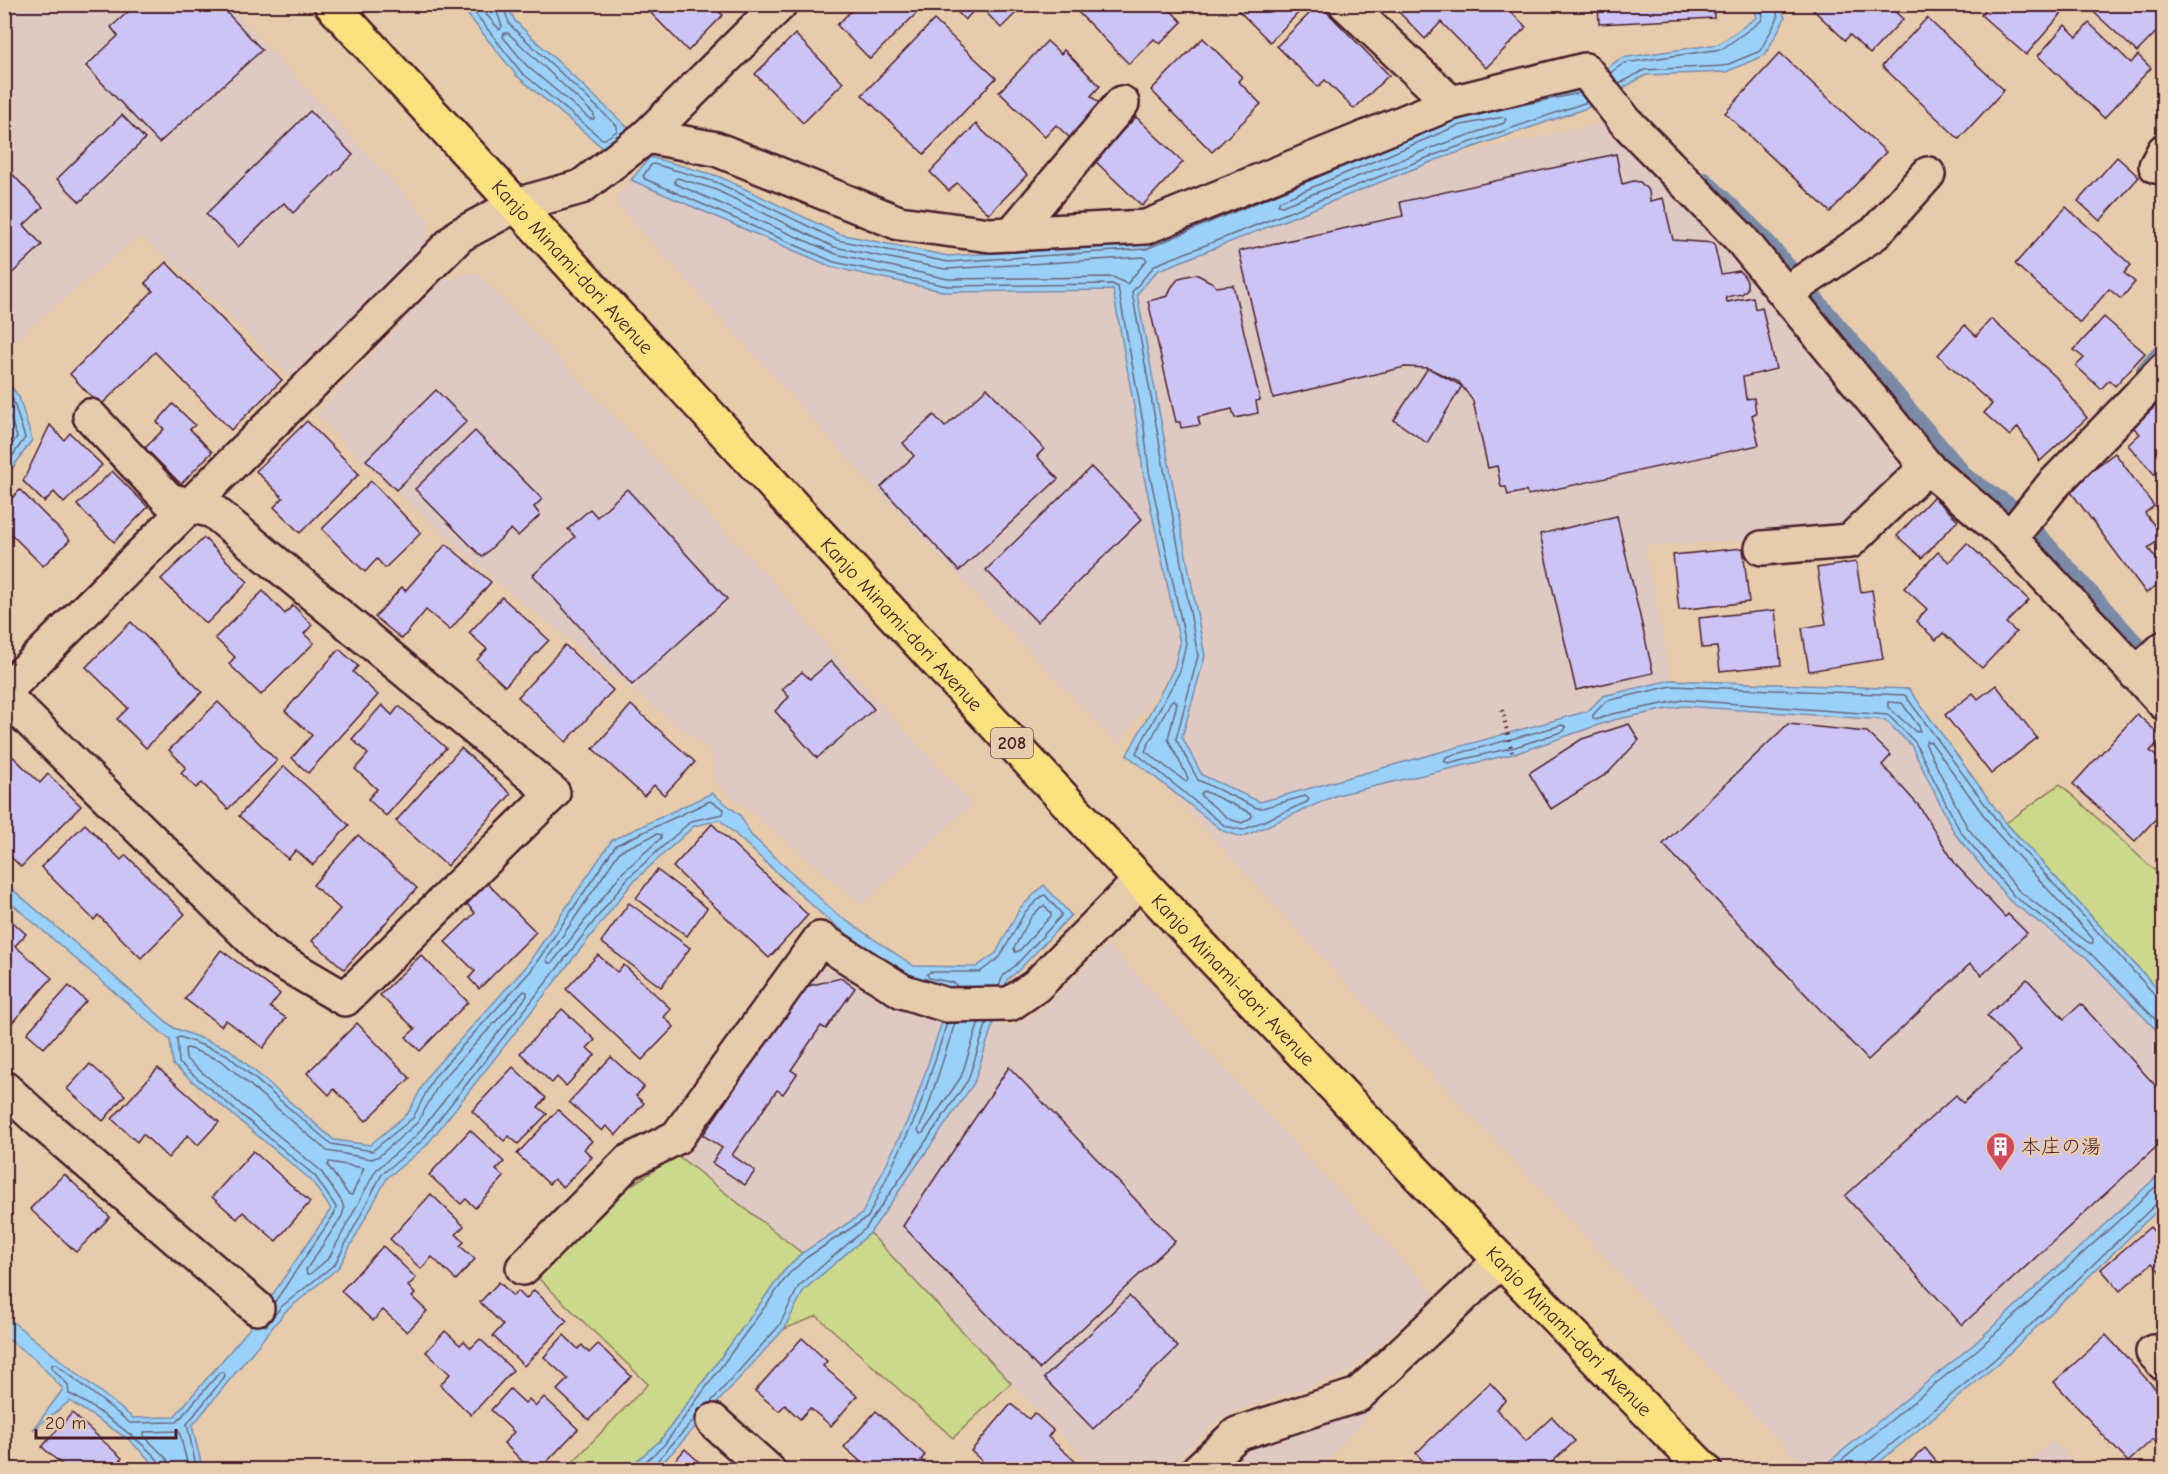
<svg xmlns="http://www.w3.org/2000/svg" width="2168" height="1474" viewBox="0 0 2168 1474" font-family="'Comic Neue','Klee One',sans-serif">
	<rect width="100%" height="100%" fill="#e6cbad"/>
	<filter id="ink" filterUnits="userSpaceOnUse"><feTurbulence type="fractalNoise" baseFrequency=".0167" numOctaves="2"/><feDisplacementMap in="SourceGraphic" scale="12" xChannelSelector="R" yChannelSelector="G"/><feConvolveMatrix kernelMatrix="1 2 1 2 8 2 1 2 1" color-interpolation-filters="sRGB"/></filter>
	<g filter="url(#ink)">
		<g fill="#dec9c3">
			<polygon points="5,5 228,5 428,220 427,245 292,378 215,301 140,235 5,348"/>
			<polygon points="1611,121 1733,243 1916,465 1843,534 1644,546 1671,680 1683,706 1885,720 1911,745 1955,834 2010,901 2086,957 2163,1037 2163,1171 1973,1345 1820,1469 1806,1469 1368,1007 1161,781 1205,656 1137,295 1157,271 1436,160"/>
			<polygon points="631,180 832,267 947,292 1113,290 1138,429 1143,472 1180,643 1174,668 1118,745 871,484 615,201"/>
			<polygon points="476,272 772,581 825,644 972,804 862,904 715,782 712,753 502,586 360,459 316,414 441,281"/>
			<polygon points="1108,944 1435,1295 1348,1373 1221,1416 1168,1469 1095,1469 1011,1383 871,1233 802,1253 677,1155 807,973 838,965 930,1021 1015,1025 1041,1010"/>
			<polygon points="1381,1401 1319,1469 1224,1470 1250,1446"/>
			<polygon points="2053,1441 2080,1469 2021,1469"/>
		</g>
		<g fill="#ccd88b" stroke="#8b7c5b" stroke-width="1.5">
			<polygon points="2060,784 2163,878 2163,995 2006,823"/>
			<polygon points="677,1155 802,1253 784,1271 660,1441 627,1469 566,1469 648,1384 537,1277 600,1206"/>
			<polygon points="870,1233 1011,1383 953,1438 817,1316 784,1329 803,1290"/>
		</g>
		<g fill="#9ad1f9" stroke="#7a8aa7" stroke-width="1.5">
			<polygon points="460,5 507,5 515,21 629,129 603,148 517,76"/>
			<polygon points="1753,5 1780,5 1785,18 1765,55 1726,72 1646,75 1587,108 1436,160 1157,271 1137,294 1205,656 1182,737 1202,775 1260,802 1588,711 1603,696 1671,680 1909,689 2006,823 2163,995 2163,1037 2086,957 2010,901 1955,834 1911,745 1885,720 1683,706 1613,720 1517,753 1337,795 1242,837 1223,831 1127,755 1174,668 1180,643 1143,472 1138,429 1113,290 947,292 832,267 631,180 650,157 718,176 839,234 948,256 1144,243 1454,113 1583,86 1621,58 1719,44 1757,17"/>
			<polygon points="5,378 19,397 32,440 5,479"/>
			<polygon points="712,793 740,815 751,835 838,915 914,966 976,967 996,953 1020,908 1044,885 1071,915 1020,969 1007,980 974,1083 870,1233 804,1290 784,1329 657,1469 627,1469 660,1441 784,1271 802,1253 862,1214 913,1109 953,989 908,979 826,918 720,820 694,826 633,882 426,1146 387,1178 339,1267 285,1312 192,1426 202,1467 205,1469 159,1469 128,1439 70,1401 33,1430 63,1389 35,1359 5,1337 4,1315 133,1418 174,1417 249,1329 331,1209 311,1180 173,1065 170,1040 5,898 5,883 174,1028 229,1049 334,1140 370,1145 408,1113 429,1074 525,968 612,840"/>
			<polygon points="2163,1171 2163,1205 1999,1363 1871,1469 1820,1469 1973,1345"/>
		</g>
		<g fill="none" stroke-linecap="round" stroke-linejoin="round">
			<g stroke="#6a667d" stroke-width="1.5">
				<polyline points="468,4 521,72 602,139 605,139 617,131 617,126 510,25 502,4"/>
				<polyline points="477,4 500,30 502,26 494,4"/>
				<polygon points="504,33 508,33 594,114 594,119 590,119 527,66 503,37"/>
				<polyline points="1610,73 1624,63 1722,49 1761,21 1763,15 1759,4"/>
				<polyline points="1619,84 1644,70 1724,66 1760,51 1778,18 1775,4"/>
				<polyline points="1497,110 1580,93"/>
				<polygon points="1503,117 1506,119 1504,123 1431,148 1282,206 1278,205 1280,201 1457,126"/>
				<polyline points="1337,169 1146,249 948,262 837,240 716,182 654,164 651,165 643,176 645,179 834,262 947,286 1112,284 1118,287 1144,428 1149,471 1186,643 1180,671 1136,753 1225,826 1243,830 1307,802 1309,799 1305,796 1262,808 1257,808 1198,780 1176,739 1198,656 1132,292 1155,265 1434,155 1587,102"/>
				<polygon points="677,178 714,189 834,247 945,269 1144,257 1147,260 1127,284 1113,277 948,279 836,254 676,184 674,181"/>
				<polyline points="4,388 13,400 25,438 4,468"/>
				<polyline points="4,400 17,437 4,455"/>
				<polygon points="1174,700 1177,703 1168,739 1188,778 1186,782 1145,751 1171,701"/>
				<polygon points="1888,702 1902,703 1920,728 1920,731 1916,732 1888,707"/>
				<polygon points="1562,725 1566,727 1564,731 1515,747 1448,763 1444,761 1446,757"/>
				<polygon points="1926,741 1931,742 1995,831 2093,939 2093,943 2089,943 2019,891 1967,827 1926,745"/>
				<polygon points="1204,791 1251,813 1252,817 1242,823 1229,819 1201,796 1201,793"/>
				<polygon points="657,834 661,835 661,838 622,873 552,963 548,963 547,959 620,851"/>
				<polygon points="1045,906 1051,913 1051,916 1019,951 1015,952 1014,948 1031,917 1041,907"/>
				<polyline points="958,987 954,983 929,978 927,974 930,972 980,972 1000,957 1025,912 1042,896 1045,895 1061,913 1061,916 1016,965 1003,976 999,986"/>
				<polygon points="524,991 527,992 527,996 416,1136 376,1170 329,1258 310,1274 307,1274 306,1270 342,1216 344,1209 342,1202 320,1170 186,1059 185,1049 188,1048 222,1061 327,1151 372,1159 379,1156 418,1122 440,1082"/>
				<polyline points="2164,999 2156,996 2001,826 1905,695 1672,686 1606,701 1593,715 1593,718 1596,720 1612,714 1683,700 1888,715 1915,742 1960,831 2014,896 2090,953 2164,1028"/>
				<polyline points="955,1023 926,1113 918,1130 920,1134 923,1133 961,1077 979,1022"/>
				<polygon points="329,1162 364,1168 352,1195 348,1194 328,1166"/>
				<polyline points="261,1325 266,1326 281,1307 335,1264 382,1174 422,1141 628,878 691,821 723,814 724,809 710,801 616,845 530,972 434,1077 413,1118 372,1151 331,1144 226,1054 180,1037 177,1038 179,1063 315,1176 336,1207 335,1213 274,1303"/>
				<polyline points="709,1404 779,1326 799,1286 866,1228 968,1080 987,1022"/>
				<path d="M163 1470C161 1453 86 1400 69 1394L68 1385 52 1368V1364H56L130 1423 177 1422 220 1372H224L225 1376 187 1424 197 1470"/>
				<polyline points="170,1470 167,1459 144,1436 144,1432 179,1431 189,1470"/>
				<polyline points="636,1470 664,1445 788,1275 806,1258 868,1217 918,1112 947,1023"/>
				<polyline points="653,1470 655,1463 695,1419"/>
				<polyline points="1830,1470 1977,1350 2164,1179"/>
				<polyline points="1868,1470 1870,1462 1995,1359 2157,1203 2164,1201"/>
			</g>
			<g stroke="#7a8aa7" stroke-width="14">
				<polyline points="1705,179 1764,236 1967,476 2016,508 2164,673"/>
				<polyline points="2143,370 2164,347"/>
			</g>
		</g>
		<g fill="#cdc3f5" stroke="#4a1f2b" stroke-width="1.5">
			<polygon points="137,4 219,4 262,50 159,143 86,66 118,36 111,27"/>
			<polygon points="642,4 725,4 718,11 723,15 688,51"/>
			<polygon points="858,4 922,4 924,6 870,59 837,25"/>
			<polygon points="950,4 1025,4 1001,28 979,5 965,20"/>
			<polygon points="1080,4 1164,4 1182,22 1160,44 1154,39 1129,64 1075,9"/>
			<polygon points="1232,4 1307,4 1270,42"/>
			<polygon points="1319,4 1389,75 1354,109 1325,80 1318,87 1277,46"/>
			<polygon points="1391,4 1503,4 1526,27 1486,68 1441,22 1425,39"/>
			<polygon points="1598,4 1714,4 1714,18 1599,24"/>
			<polygon points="1807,4 1894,4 1891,8 1903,19 1870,54 1850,35 1845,40"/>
			<polygon points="1990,4 2070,4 2026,55 1981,15"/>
			<polygon points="2164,4 2164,24 2137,52 2086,5"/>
			<polygon points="1927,18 2004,90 1959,139 1882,66"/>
			<polygon points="934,20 996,78 924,154 862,95"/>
			<polygon points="2089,23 2131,63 2138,55 2151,68 2104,118 2038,56 2065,25 2077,37"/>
			<polygon points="795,34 843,83 803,123 755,74"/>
			<polygon points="1203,38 1242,77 1238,81 1261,104 1212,152 1151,90"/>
			<polygon points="1047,41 1061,54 1064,50 1100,86 1091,96 1101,105 1070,138 1056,125 1045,137 999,92"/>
			<polygon points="1780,53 1886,152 1830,212 1725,113"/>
			<polygon points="310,111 353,155 293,213 284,203 238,247 206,214"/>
			<polygon points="122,115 145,139 80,202 57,179"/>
			<polygon points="1136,117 1183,162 1142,206 1094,160"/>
			<polygon points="976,124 1027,175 989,214 957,183 949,191 930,172"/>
			<polygon points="1616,154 1622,184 1634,181 1640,182 1649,191 1650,201 1663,198 1673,240 1714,243 1721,274 1739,271 1744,276 1747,281 1747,289 1742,294 1726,297 1727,302 1753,297 1755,309 1762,307 1776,369 1743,377 1746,399 1754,398 1756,413 1752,415 1759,445 1528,495 1526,491 1508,495 1506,487 1501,487 1497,466 1488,468 1473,401 1459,382 1428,368 1405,367 1273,398 1239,251 1403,216 1400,202"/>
			<polygon points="2117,157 2139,177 2100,221 2078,201"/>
			<polygon points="4,165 43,207 24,225 42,245 4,281"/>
			<polygon points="2066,207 2131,265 2124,273 2135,282 2121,299 2109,289 2080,323 2015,264"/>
			<polygon points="166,262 282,380 231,430 155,352 100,406 70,374 153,291 145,283"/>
			<polygon points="1196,274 1213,283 1216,287 1233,285 1260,400 1256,401 1258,413 1235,418 1232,409 1198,417 1200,425 1181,428 1180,422 1176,422 1148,301 1168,296 1171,288 1179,278"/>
			<polygon points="2104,317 2145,353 2115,386 2109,380 2101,389 2076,366 2084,358 2074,350"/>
			<polygon points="1991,319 2056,377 2087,418 2040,461 2018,427 2010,436 1984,413 1992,404 1938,355 1965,325 1976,336"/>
			<polygon points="1428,368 1462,386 1427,443 1394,420"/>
			<polygon points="987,388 1044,449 1037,456 1058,479 959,571 881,487 914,456 903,443 934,415 945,427"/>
			<polygon points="436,390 467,421 396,490 366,460"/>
			<polygon points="2164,398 2164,467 2155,475 2128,445 2140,434 2133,427"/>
			<polygon points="173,404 195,425 190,429 212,452 181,484 145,448 164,429 157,422"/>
			<polygon points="307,421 359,474 300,533 274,507 283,498 256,471"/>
			<polygon points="50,425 64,440 70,433 102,465 64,503 54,492 44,502 23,481"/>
			<polygon points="475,431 542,499 534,507 540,515 518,536 511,529 482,557 415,489"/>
			<polygon points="2115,453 2154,506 2145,513 2163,537 2148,548 2164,569 2164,580 2146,593 2068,488"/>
			<polygon points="1091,467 1142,519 1037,622 986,570"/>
			<polygon points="112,471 148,507 114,542 77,505"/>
			<polygon points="371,481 421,533 385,568 377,559 365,572 322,529"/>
			<polygon points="627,489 727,599 632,685 533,575 575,537 568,529 590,509 597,517"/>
			<polygon points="20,490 70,540 43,566 4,527 4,506"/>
			<polygon points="1933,497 1958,520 1922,558 1897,536"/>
			<polygon points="1617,516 1653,673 1576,690 1540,534"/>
			<polygon points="204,538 248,582 206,624 161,579"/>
			<polygon points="1967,543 2029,600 2006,623 2016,632 1982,668 1943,633 1936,640 1916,621 1927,609 1904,588 1938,552 1949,562"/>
			<polygon points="446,544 491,582 450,630 426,610 402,639 375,617 402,587 405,591"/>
			<polygon points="1743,548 1749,602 1679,610 1673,555"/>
			<polygon points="1856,562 1861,592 1872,590 1883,659 1809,671 1802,628 1826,624 1817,568"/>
			<polygon points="263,591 285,614 293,605 312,625 304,634 314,643 261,695 229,664 235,657 215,638"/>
			<polygon points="502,597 549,640 505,686 477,660 487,649 469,633"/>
			<polygon points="1775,610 1781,665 1720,671 1717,647 1702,648 1699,618"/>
			<polygon points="131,622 202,692 146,748 117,719 128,708 86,667"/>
			<polygon points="565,645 613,690 566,742 518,697"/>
			<polygon points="339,649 358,666 353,672 378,695 308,773 292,758 312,735 285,711"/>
			<polygon points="831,661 874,709 817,758 775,711 789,697 782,689 802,672 810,679"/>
			<polygon points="1996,685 2037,738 1991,774 1945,715 1973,693 1978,699"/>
			<polygon points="218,702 277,761 228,809 202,783 196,788 181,773 186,767 169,750"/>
			<polygon points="382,705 392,715 399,706 446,748 386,816 368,799 377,789 355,769 368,754 352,739"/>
			<polygon points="631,705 695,762 664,795 654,785 644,796 593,749"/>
			<polygon points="2137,714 2163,738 2150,751 2164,763 2164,810 2135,841 2073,784"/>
			<polygon points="1629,724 1639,740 1608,773 1551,809 1529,773 1582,739"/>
			<polygon points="1788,724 1867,732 1891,755 1882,765 1919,806 1956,865 2005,917 2008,914 2027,933 1982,975 1970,964 1868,1060 1663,844"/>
			<polygon points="4,748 40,783 48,774 81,806 21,867 4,850"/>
			<polygon points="461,748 511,794 447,866 396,821"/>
			<polygon points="284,766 349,825 313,865 296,850 288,859 239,816"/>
			<polygon points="85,824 121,860 126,855 185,914 141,958 98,915 94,920 41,867"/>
			<polygon points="712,824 808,915 769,958 673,867"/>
			<polygon points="358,835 417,888 344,969 312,941 340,909 313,885"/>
			<polygon points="657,870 707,908 687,936 636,898"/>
			<polygon points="487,883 536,932 479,989 469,978 475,971 445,942 475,913 467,904"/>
			<polygon points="629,903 690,948 661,987 601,942"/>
			<polygon points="4,914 26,934 15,946 52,978 9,1026 4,1022"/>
			<polygon points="221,950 280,994 270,1007 286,1018 263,1048 226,1020 221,1026 185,999"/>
			<polygon points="421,955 468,1002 420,1051 406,1037 415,1029 380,995"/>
			<polygon points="598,955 617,972 624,965 671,1009 664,1017 674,1027 642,1060 566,989"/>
			<polygon points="841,978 855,988 826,1029 821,1026 791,1070 797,1074 783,1094 777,1090 732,1155 755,1171 745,1185 712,1163 722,1148 703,1135 804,987"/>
			<polygon points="2027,979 2064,1019 2081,1004 2164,1095 2164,1123 2161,1126 2164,1128 2164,1140 1962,1325 1845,1196 1956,1095 1963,1103 2020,1051 1987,1016"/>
			<polygon points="69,986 86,1001 44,1048 27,1033"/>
			<polygon points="562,1009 595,1040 587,1048 595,1055 566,1086 557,1077 552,1083 520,1053"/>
			<polygon points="357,1023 410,1078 366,1121 334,1089 329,1095 307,1073"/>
			<polygon points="611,1057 644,1087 636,1096 644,1103 616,1135 606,1126 602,1131 569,1102"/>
			<polygon points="90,1064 125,1095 103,1121 67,1089"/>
			<polygon points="513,1067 546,1098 538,1107 547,1114 518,1144 509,1136 504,1141 472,1111"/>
			<polygon points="1009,1067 1175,1241 1039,1369 903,1226"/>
			<polygon points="158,1068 219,1122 198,1145 188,1135 168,1158 143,1134 137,1142 112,1119"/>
			<polygon points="558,1110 592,1141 584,1149 592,1157 563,1187 554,1179 549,1184 517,1154"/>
			<polygon points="470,1130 504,1162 496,1170 504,1177 475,1208 466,1199 461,1204 429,1175"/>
			<polygon points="253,1151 310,1202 276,1241 243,1212 237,1219 212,1197"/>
			<polygon points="64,1174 110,1217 76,1252 30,1209"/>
			<polygon points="431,1194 464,1226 456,1234 464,1242 460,1246 475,1259 456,1280 432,1257 421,1269 390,1239"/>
			<polygon points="2150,1227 2157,1235 2164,1229 2164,1276 2152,1263 2120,1291 2101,1269"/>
			<polygon points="383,1246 416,1278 408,1286 415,1294 412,1297 427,1311 407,1332 383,1310 373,1321 341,1291"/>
			<polygon points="499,1282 513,1296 518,1291 526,1299 534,1290 567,1321 524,1366 493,1336 503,1325 480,1302"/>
			<polygon points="1129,1296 1178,1347 1093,1429 1044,1378"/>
			<polygon points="445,1331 460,1345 464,1341 471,1348 480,1339 513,1370 471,1415 440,1385 450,1374 426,1352"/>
			<polygon points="564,1335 578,1349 582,1345 589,1353 598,1344 631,1376 589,1420 557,1390 568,1379 544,1357"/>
			<polygon points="2106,1335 2164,1398 2164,1402 2158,1407 2164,1413 2164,1445 2160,1447 2153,1439 2128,1462 2054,1382"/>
			<polygon points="802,1338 827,1361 823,1366 857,1396 831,1426 810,1408 800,1419 785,1405 779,1411 755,1391"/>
			<polygon points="1490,1383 1506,1400 1496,1409 1526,1441 1552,1417 1575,1441 1550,1464 1555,1470 1430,1470 1416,1453"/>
			<polygon points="510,1389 525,1403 529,1399 536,1406 544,1397 578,1429 539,1470 531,1470 504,1443 514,1432 491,1410"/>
			<polygon points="1011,1404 1029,1419 1034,1413 1053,1430 1048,1437 1085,1470 992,1470 971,1451"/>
			<polygon points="876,1411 925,1455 921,1460 932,1470 870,1470 844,1447"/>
			<polygon points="72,1413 122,1458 112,1470 68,1470 42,1447"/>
			<polygon points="1925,1448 1943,1470 1901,1470"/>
			<polygon points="685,1449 708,1470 667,1470"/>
		</g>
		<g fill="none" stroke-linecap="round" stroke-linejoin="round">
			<defs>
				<g id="minor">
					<polyline points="1346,4 1451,103"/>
					<polyline points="647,136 716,149 899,223 990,235 1146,227 1451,103 1585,70 1625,121 1740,238 1927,467 2010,538 2164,703"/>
					<polyline points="2156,166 2164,151"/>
					<polyline points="1012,234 1122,103"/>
					<polyline points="1786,293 1875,233 1928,174"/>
					<polyline points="2010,538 2052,486 2164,370"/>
					<polyline points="1762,548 1850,541 1927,467"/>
					<polyline points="2136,674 2164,648"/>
					<polyline points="4,692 460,235 516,205 581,187 647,136 780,4"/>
					<polyline points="4,695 265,952 345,999 553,793 213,511 169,500 90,416"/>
					<polyline points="4,1088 41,1122 257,1308"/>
					<polyline points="523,1268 628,1162 677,1137 820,939 902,991 946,1005 1010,1004 1036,986 1139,882"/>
					<polyline points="2153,1352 2164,1364"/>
					<polyline points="713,1421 768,1470"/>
					<polyline points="1198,1470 1237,1434 1358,1395 1501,1260"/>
				</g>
				<g id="highway">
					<path id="s1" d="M331 4C785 496 1234 993 1705 1470"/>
				</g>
			</defs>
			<use href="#minor" stroke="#4a1f2b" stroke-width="38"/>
			<use href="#highway" stroke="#4a1f2b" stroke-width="38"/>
			<polyline stroke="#4a1f2b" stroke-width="4" stroke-dasharray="1.5 4.5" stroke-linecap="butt" points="1502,710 1512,752"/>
			<use href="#minor" stroke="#e6cbad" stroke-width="33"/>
			<use href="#highway" stroke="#fbe080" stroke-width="33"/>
		</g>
	</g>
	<defs>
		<symbol id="building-pin" viewBox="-11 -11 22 30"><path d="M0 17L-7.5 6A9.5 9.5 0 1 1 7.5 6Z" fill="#d1495b" stroke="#e6cbad"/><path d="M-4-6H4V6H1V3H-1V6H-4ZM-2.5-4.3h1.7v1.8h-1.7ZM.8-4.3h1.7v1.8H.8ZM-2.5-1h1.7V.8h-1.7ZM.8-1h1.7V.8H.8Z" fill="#fff"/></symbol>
	</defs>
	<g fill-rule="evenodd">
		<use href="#building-pin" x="1984" y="1130" width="33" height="45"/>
	</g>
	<g text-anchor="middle" stroke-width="5" stroke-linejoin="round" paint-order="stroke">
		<rect fill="#e6cbad" stroke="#795352" stroke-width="1.5" x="991" y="728" width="42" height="30" rx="4.5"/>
		<g font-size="18" font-weight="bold" fill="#4a1f2b">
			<text x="1012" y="749">208</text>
		</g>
		<g font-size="20" fill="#4a1f2b" stroke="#e6cbad">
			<text dy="7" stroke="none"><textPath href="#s1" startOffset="357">Kanjo Minami-dori Avenue</textPath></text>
			<text dy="7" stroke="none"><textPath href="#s1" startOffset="843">Kanjo Minami-dori Avenue</textPath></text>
			<text dy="7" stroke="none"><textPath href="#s1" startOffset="1329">Kanjo Minami-dori Avenue</textPath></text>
			<text dy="7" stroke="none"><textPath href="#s1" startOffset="1815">Kanjo Minami-dori Avenue</textPath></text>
		</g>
		<g font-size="20" fill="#4a1f2b" stroke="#e6cbad" text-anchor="start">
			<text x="2021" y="1153">本庄の湯</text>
		</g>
	</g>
	<rect width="2168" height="1474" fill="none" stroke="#e6cbad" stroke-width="24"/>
	<rect x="12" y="12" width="2144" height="1450" fill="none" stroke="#4a1f2b" stroke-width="2" filter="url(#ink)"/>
	<path d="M36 1429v9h140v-9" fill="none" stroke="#4a1f2b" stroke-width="3"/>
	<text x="45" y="1429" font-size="18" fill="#4a1f2b" stroke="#e6cbad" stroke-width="4.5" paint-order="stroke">20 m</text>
</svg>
